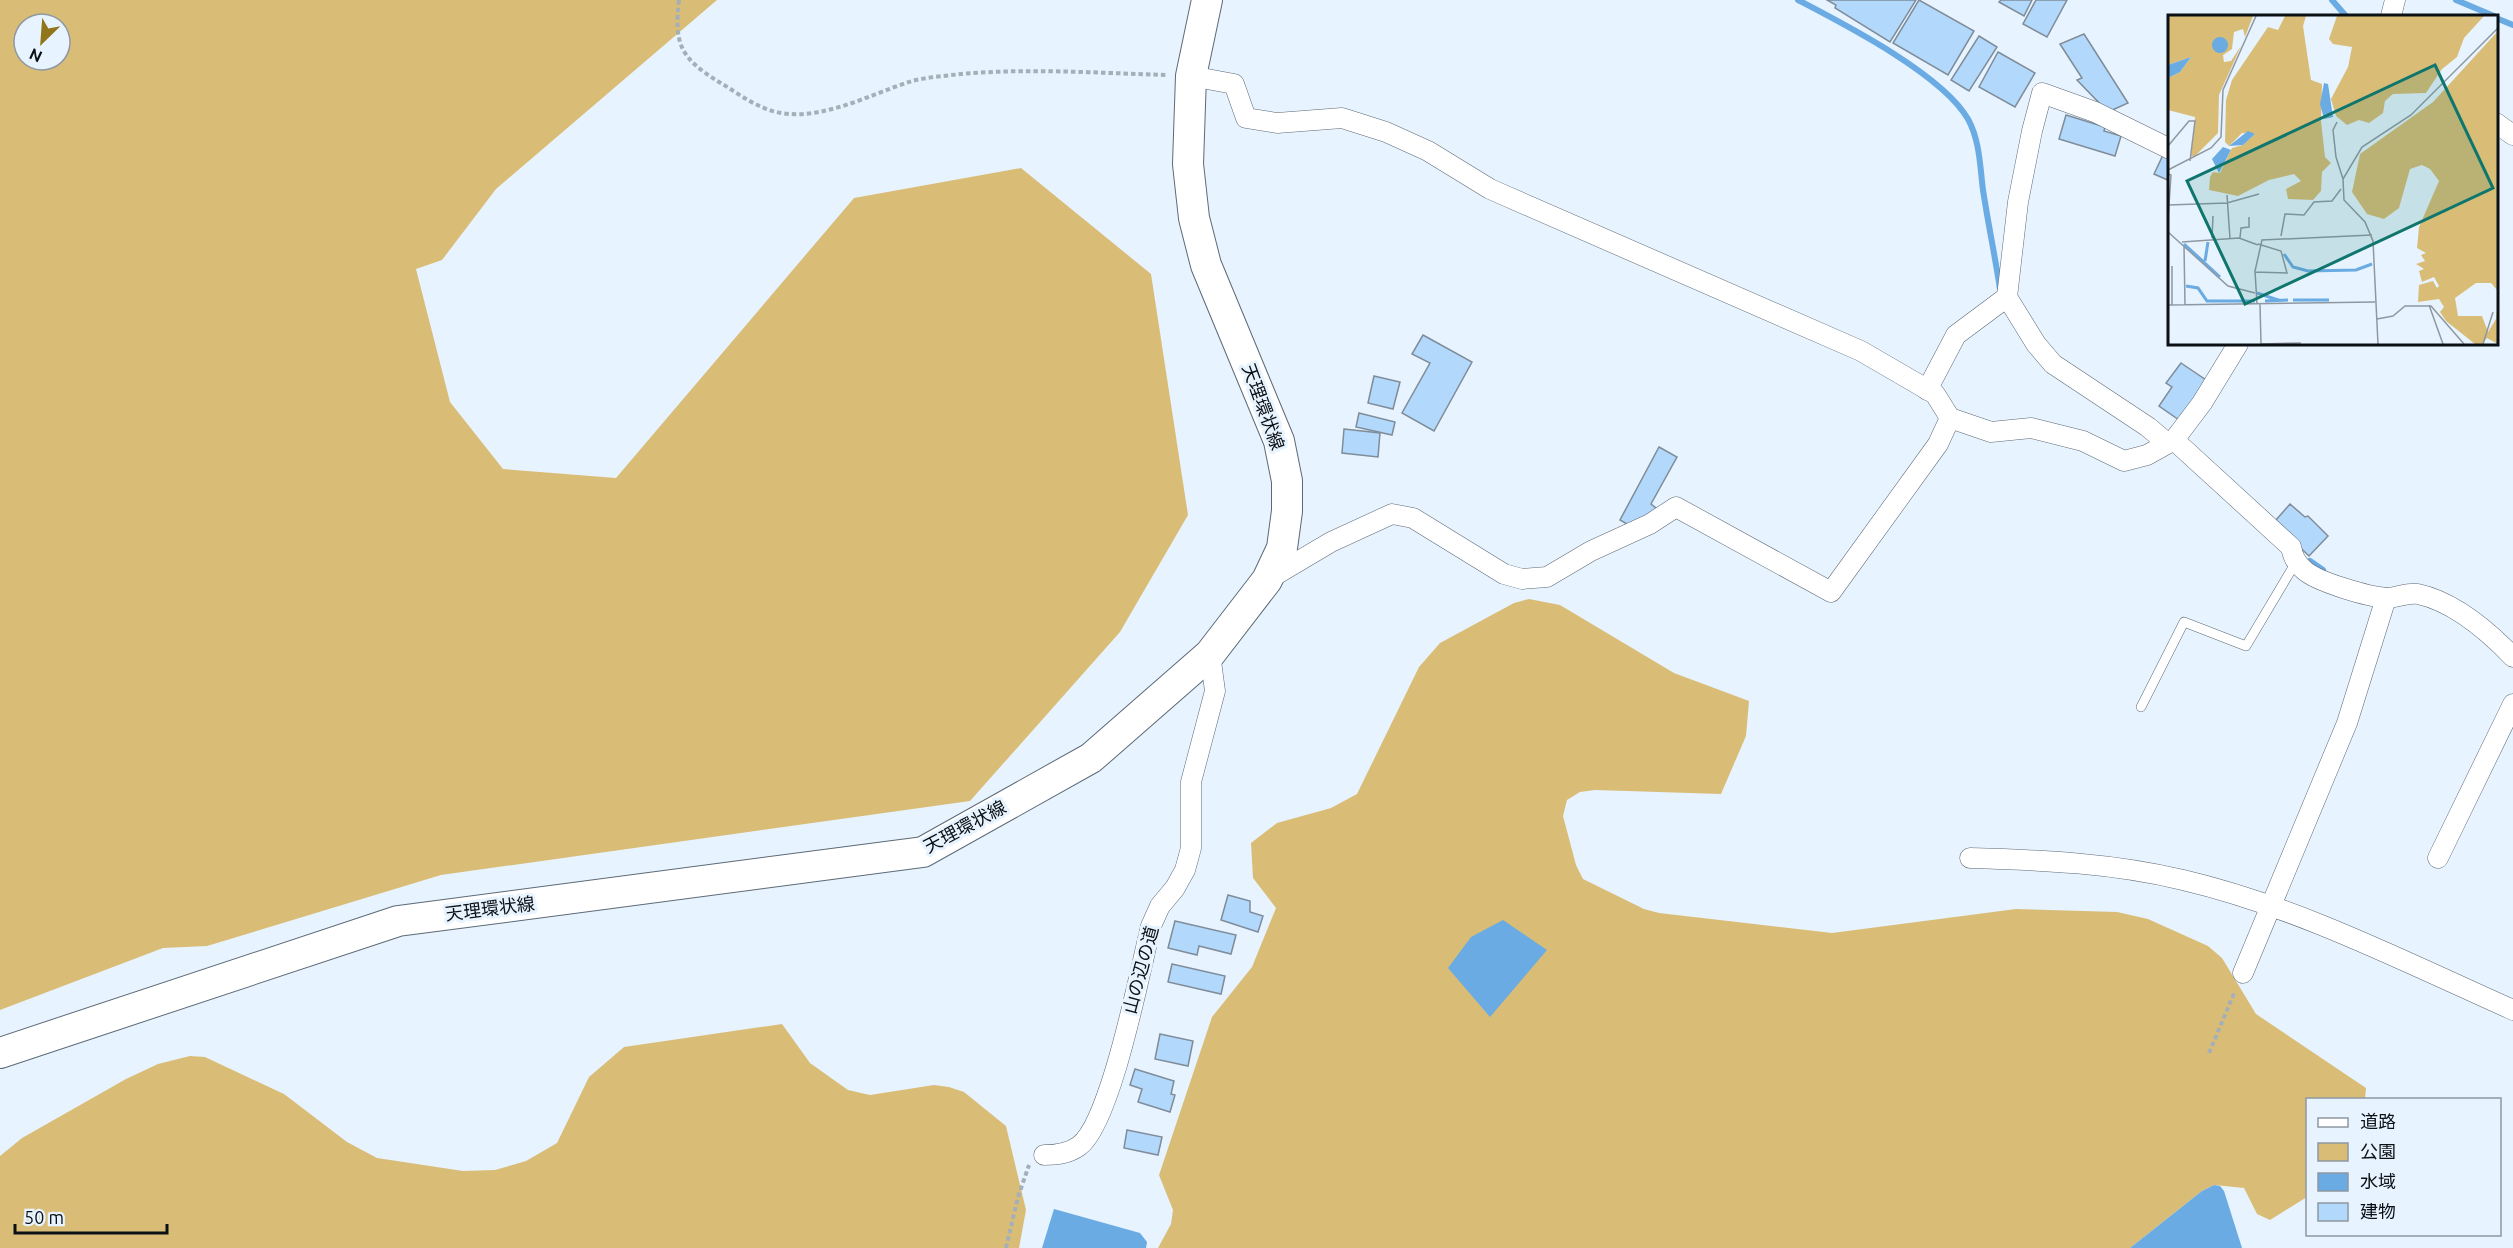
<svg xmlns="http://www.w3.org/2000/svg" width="2513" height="1248" viewBox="0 0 2513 1248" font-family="Ubuntu,'Noto Sans JP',sans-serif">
	<rect width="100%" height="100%" fill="#e7f3fe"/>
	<g fill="#d9bd77" fill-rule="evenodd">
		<path d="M0 0H717L496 189 442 260 416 269 450 402 503 469 616 478 854 198 1021 168 1151 274 1188 515 1120 632 970 801 441 875 207 946 163 948 0 1010ZM24 24H60V60H24Z"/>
		<polygon points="1529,599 1560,605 1674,673 1749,701 1746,736 1721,794 1595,790 1580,792 1567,800 1563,816 1576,865 1583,879 1644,909 1659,913 1832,933 2016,909 2117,912 2148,919 2208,946 2222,958 2256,1014 2366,1088 2365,1099 2308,1100 2307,1197 2270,1220 2257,1214 2244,1188 2214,1185 2202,1191 2130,1248 1158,1248 1171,1224 1173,1210 1159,1175 1212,1017 1252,967 1276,908 1253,878 1251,843 1277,823 1331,808 1357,794 1419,667 1440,643 1514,603"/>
		<polygon points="782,1024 810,1063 848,1090 870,1095 934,1085 949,1087 964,1092 1006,1126 1026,1210 1019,1248 0,1248 0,1156 22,1138 126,1079 158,1064 190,1056 205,1057 284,1094 347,1142 377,1158 463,1171 495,1170 526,1161 557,1143 589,1077 624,1047"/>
	</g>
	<g fill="#69abe2">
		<polygon points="1503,920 1547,950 1490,1017 1448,968 1471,937"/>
		<polygon points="2214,1185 2220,1186 2224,1191 2242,1248 2130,1248 2202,1191"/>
		<polygon points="1054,1209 1140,1233 1147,1242 1146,1248 1042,1248"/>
	</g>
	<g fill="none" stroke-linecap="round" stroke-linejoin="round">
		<g stroke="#69abe2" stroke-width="6">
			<path d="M1798 0C1844 24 1942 74 1968 119 1980 141 1980 167 1983 190 1988 223 1995 256 2000 289"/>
			<polyline points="2332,0 2346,16"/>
			<polyline points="2456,0 2494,16"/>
			<polyline points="2496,18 2513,25"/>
			<polyline points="2310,561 2323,570"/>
		</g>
	</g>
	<g fill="#b2d9fc" stroke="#7f8c99" stroke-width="1.5">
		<polygon points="1827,0 1916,0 1890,42 1835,8 1836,5"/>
		<polygon points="1919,0 1974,31 1948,75 1893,43"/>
		<polygon points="2001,0 2032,0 2024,16 1999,2"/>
		<polygon points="2036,0 2067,0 2047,37 2023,24"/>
		<polygon points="2084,34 2128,103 2108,112 2077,80 2082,78 2060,44"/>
		<polygon points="1979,36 1997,47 1969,91 1951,80"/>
		<polygon points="1998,52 2035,73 2015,107 1979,87"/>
		<polygon points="2066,115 2105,127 2104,131 2121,136 2115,156 2059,139"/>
		<polygon points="2163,155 2170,158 2170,181 2154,174"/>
		<polygon points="1423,335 1472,362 1434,431 1402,413 1430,363 1412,354"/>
		<polygon points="2181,363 2209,382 2182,422 2159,406 2172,387 2166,383"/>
		<polygon points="1374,376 1400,382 1393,409 1368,403"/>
		<polygon points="1359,413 1395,422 1392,435 1356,427"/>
		<polygon points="1344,429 1380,433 1378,457 1342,453"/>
		<polygon points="1659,447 1677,457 1651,504 1656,508 1649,520 1632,527 1620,520"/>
		<polygon points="2290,504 2305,517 2308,516 2328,536 2309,556 2279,527 2276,520"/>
		<polygon points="1228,895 1250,901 1250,912 1263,916 1258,932 1221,920"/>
		<polygon points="1175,921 1236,935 1231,954 1199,946 1197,955 1168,948"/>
		<polygon points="1172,964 1225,976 1221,994 1168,982"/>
		<polygon points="1160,1034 1193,1041 1188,1066 1155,1059"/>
		<polygon points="1135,1069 1174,1081 1171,1094 1175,1095 1170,1112 1138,1102 1142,1089 1130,1085"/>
		<polygon points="1127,1130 1162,1137 1158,1155 1124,1148"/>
	</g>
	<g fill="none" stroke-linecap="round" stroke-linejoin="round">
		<defs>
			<polyline id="service" points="2141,707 2184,622 2246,646 2296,562"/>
			<g id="minor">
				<polyline points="2391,16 2395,0"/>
				<polyline points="1191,76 1234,84 1246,118 1277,123 1342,118 1386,132 1428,151 1490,189 1861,351 1935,394 1950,418 1991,432 2031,428 2083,441 2124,461 2147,455 2174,440 2202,403 2238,344"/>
				<polyline points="2496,123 2513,135"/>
				<polyline points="1927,390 1956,335 2007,297"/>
				<path d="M2174 440 2291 547C2293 557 2296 563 2304 570 2317 582 2369 597 2387 598 2397 598 2408 592 2418 594 2455 602 2488 631 2513 657"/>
				<polyline points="2167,443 2148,427 2053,364 2036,344 2007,297 2018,202 2032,131 2042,93 2095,112 2170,149"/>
				<polyline points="1267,580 1331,542 1392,514 1413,518 1504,574 1522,579 1547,577 1591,551 1650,524 1676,507 1831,592 1938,444 1950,418"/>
				<path d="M1970 858C2041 860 2113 863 2183 880 2298 907 2405 962 2513 1010"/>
				<polyline points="2438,858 2513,704"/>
				<polyline points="2243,973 2347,723 2386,598"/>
				<path d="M1044 1155C1056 1155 1068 1154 1079 1146 1111 1123 1140 970 1151 926L1160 906 1175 888 1185 870 1191 848V782L1215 691 1210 654"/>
			</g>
			<polyline id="primary" points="0,1053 398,921 923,852 1091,758 1210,654 1267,580 1282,548 1287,511 1287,481 1279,441 1206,265 1194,218 1188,164 1191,76 1207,0"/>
		</defs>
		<use href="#service" stroke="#5d6a76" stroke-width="10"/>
		<use href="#minor" stroke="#5d6a76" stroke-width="21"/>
		<use href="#primary" stroke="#5d6a76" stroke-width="32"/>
		<g stroke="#a5afb8" stroke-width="4" stroke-dasharray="4.5 3" stroke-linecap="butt">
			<path d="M679 0C674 44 680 58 719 82 733 90 747 101 762 107 809 129 867 95 912 81 927 77 945 76 961 74 1029 68 1098 73 1166 75"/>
			<polyline points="2209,1053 2235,991"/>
			<polyline points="1006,1248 1018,1197 1029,1165"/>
		</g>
		<use href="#service" stroke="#fff" stroke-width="9"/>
		<use href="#minor" stroke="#fff" stroke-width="20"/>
		<use href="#primary" stroke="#fff" stroke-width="30"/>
	</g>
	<g text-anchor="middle" stroke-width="6" stroke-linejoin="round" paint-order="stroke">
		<g font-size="18" fill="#0b1015" stroke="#e7f3fe">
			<text transform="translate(1263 407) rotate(70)" y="6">天理環状線</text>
			<text transform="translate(965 827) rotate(-28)" y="6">天理環状線</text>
			<text transform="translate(490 909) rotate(-7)" y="6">天理環状線</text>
			<text transform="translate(1141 970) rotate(-75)" y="6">山の辺の道</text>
		</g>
	</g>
	<g transform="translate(2168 15)">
		<rect width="330" height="330" fill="#e7f3fe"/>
		<path d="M0 1H85L77 22 75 14 66 17 64 34 55 40 56 47 63 46 73 31 51 80 50 118 27 141H23L27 102 0 95V63L12 57 23 42 0 50ZM117 1H138L135 11 143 65 154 69 153 106 157 142 163 148 154 157 153 176 145 185 120 184 118 174 133 166 126 159 101 165 70 181 41 175 42 162 45 157 52 158 64 133 75 130 87 119 74 118 61 131 57 127 58 85 64 65 100 12 110 15ZM169 1H316L296 23 289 42 274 54 258 78 225 79 217 86 215 98 201 108 191 105 179 110 168 101 163 84 180 52 184 32 165 29 161 24ZM330 16V276L323 268H308L287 283 290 301H314L320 317 328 304 330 286V329L319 323 314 329H307L278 306 272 297 276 292 271 284 250 287 251 270 265 266 269 273 271 271 266 262 254 267 251 256 256 254 248 249 257 246 253 240 258 238 249 233 251 212 271 166 262 154 254 150 242 154 231 193 216 204 199 199 184 177 192 139 265 87Z" fill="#d9bd77"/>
		<path d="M44 30a8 8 0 1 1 16 0a8 8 0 1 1-16 0ZM23 42 12 57 0 63V50ZM156 68 160 69 165 102 156 104 152 89ZM80 116 87 119 75 130 61 131ZM55 132 63 135 51 158 44 144Z" fill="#69abe2"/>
		<path fill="none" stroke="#69abe2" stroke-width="3" d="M16 229 52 262M116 239 125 252 140 256 188 255 204 249M37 246 40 227M18 271 30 273 39 286H87M89 278 113 286M125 285H161M97 286 120 285"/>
		<path fill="none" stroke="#8f98a1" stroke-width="1.5" d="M169 107 165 115 168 142 175 164M0 131 21 106H27L22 146M0 155 43 133 53 122 55 75 88 1M0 159 3 160 0 204M59 180 62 224M0 190 59 188 91 179M0 217 60 271 87 278M113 221 117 199 136 200 146 187 164 186 173 174M44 223 45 201M72 223 73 213 81 212V202M14 227 71 223 90 230M16 231 17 290M4 251V290M87 257 119 258 113 236 90 229M89 289 87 256 94 225 204 220M92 289 93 329M0 290 207 287M261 290 275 329M209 304 225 301 237 291H263L296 329M93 329 133 328M210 329 205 226 197 207 176 185 175 164 194 132 243 100 330 13M315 329 325 297"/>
		<path fill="#0f766e" fill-opacity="0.15" stroke="#0f766e" stroke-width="3" d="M267 50 325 173 77 289 19 166Z"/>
		<rect width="330" height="330" fill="none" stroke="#0b1015" stroke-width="3"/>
	</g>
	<rect x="2306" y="1098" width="195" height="138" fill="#e7f3fe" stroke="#8f98a1" stroke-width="1.5"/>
	<rect x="2318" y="1118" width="30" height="9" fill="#ffffff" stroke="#8f98a1" stroke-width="1.5"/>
	<text x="2360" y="1128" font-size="18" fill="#0b1015">道路</text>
	<rect x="2318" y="1143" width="30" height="18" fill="#d9bd77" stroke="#8f98a1" stroke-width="1.5"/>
	<text x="2360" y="1158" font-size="18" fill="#0b1015">公園</text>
	<rect x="2318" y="1173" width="30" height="18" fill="#69abe2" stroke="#8f98a1" stroke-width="1.5"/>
	<text x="2360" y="1188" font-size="18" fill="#0b1015">水域</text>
	<rect x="2318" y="1203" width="30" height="18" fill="#b2d9fc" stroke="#8f98a1" stroke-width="1.5"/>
	<text x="2360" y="1218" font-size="18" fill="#0b1015">建物</text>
	<g transform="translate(42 42) rotate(205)"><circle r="28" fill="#e7f3fe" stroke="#8f98a1" stroke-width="1.5"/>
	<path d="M0-4.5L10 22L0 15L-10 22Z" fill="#92741a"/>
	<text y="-9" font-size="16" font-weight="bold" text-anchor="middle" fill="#0b1015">N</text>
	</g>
	<path d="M15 1224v9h152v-9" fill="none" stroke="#0b1015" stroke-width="3"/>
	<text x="24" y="1224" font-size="18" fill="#0b1015" stroke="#e7f3fe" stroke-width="4.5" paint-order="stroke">50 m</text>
</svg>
